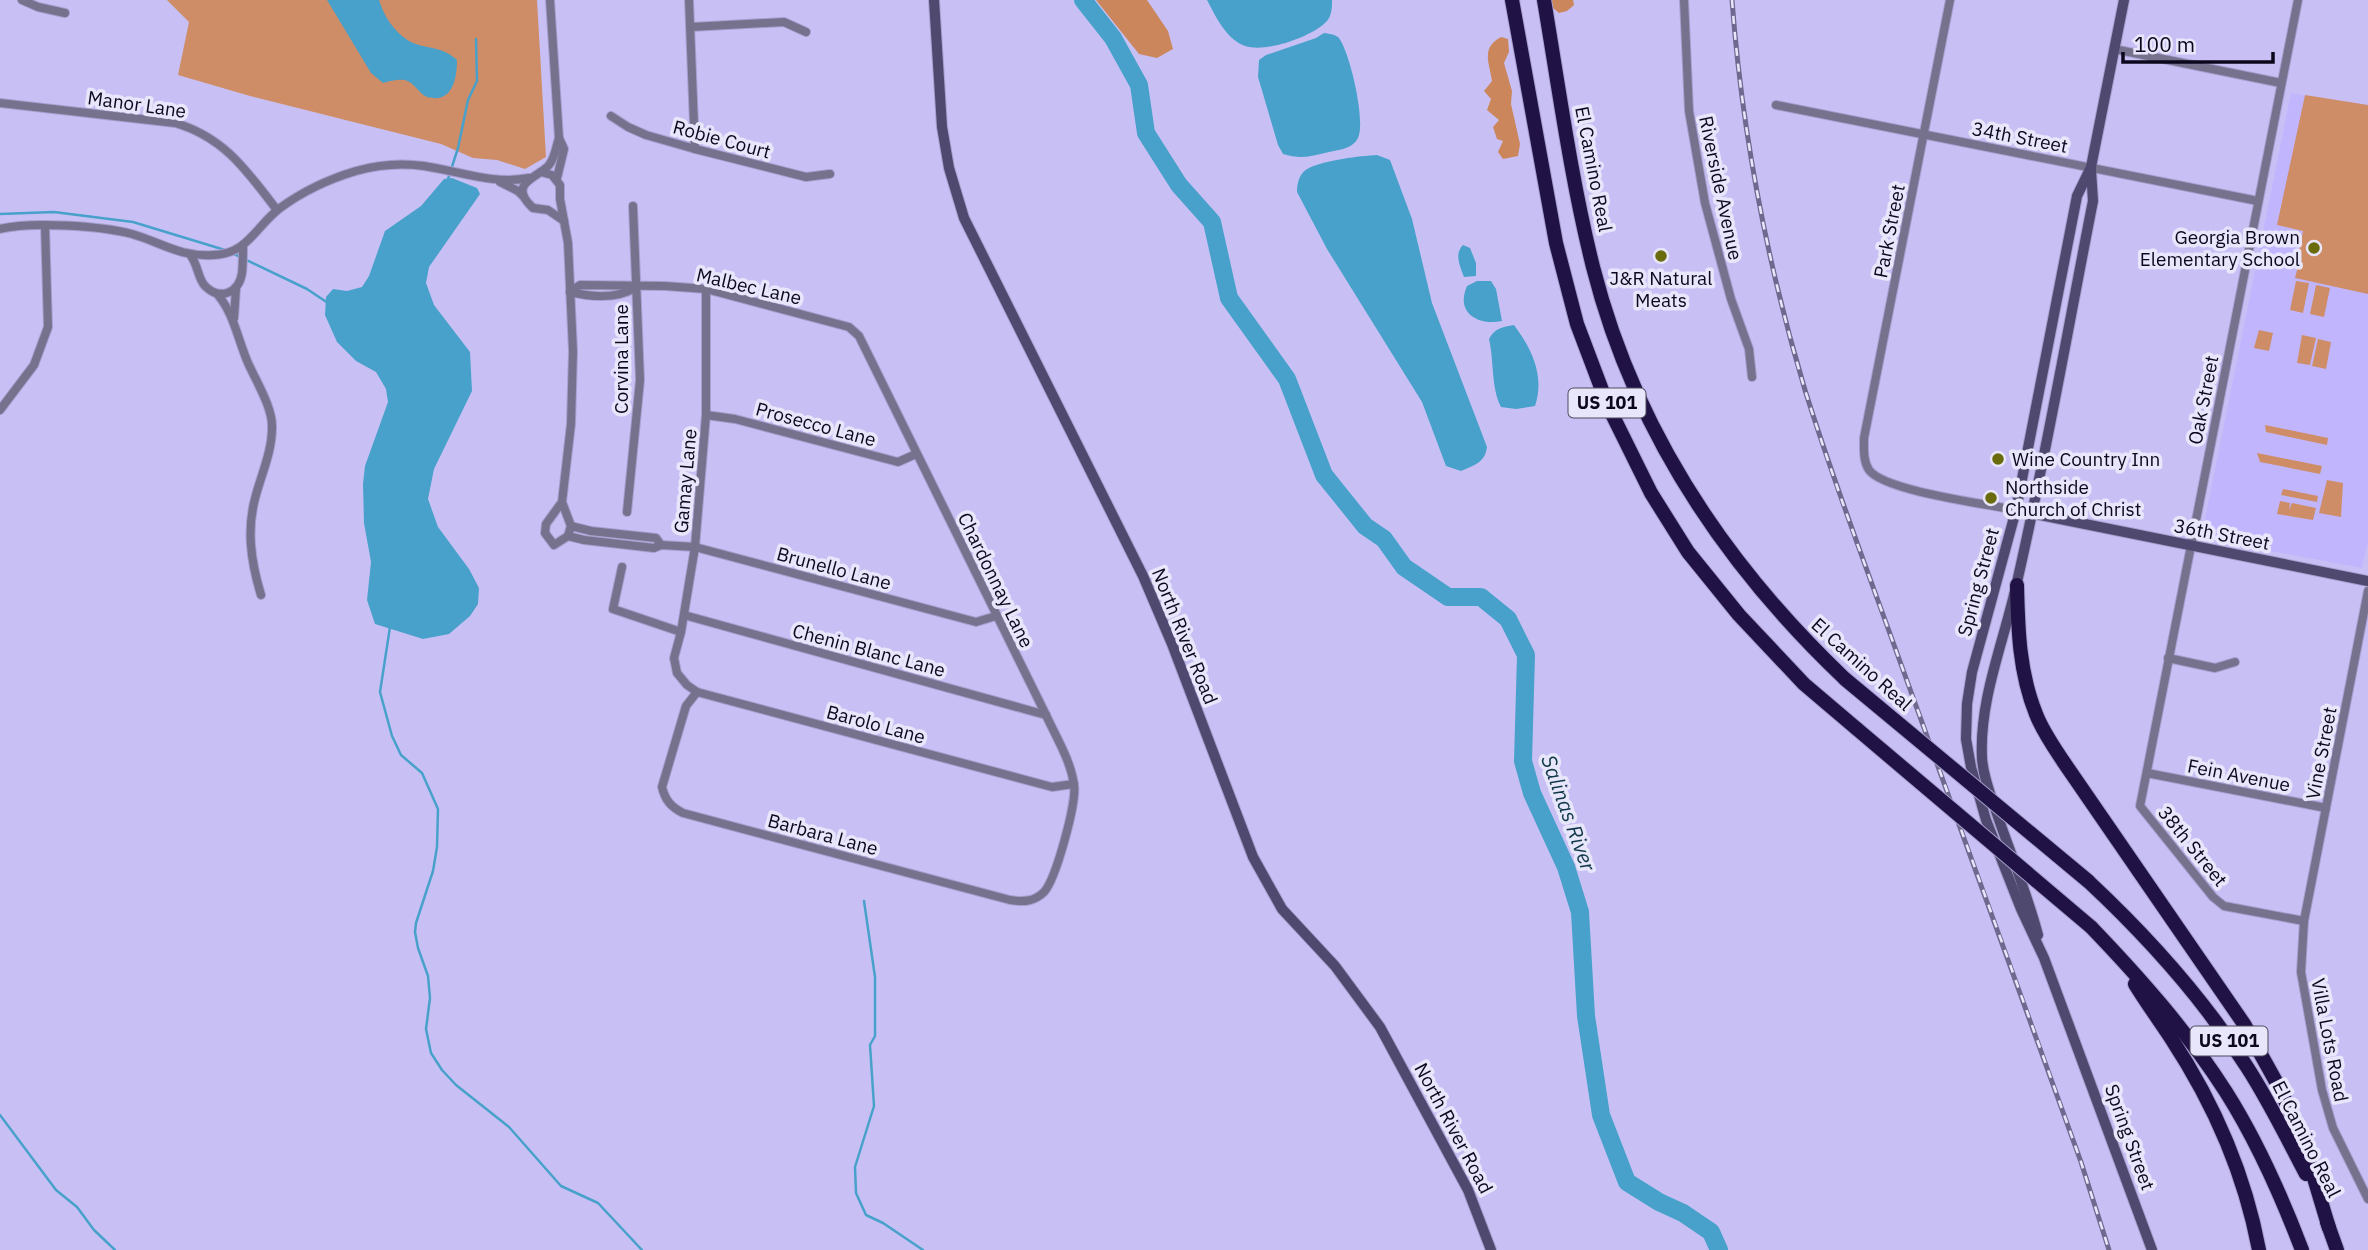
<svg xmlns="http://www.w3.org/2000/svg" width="2368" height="1250" viewBox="0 0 2368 1250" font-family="'IBM Plex Sans',sans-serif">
	<rect width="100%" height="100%" fill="#c8c0f5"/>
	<polygon fill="#c1b6fe" points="2291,93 2368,105 2368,541 2362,568 2201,538"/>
	<g fill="#ce8d67">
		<polygon points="167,0 537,0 546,157 525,169 497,160 473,158 441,144 250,96 178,75 189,22"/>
		<polygon points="2305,95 2368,105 2368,294 2295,278 2301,254 2299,252 2303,231 2277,225"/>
		<polygon points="2296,281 2309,283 2303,313 2290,310"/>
		<polygon points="2316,285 2330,288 2324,317 2310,314"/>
		<polygon points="2259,330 2273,333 2269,351 2254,348"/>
		<polygon points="2302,335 2316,338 2310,365 2297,363"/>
		<polygon points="2318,339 2331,342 2326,369 2312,366"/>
		<polygon points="2265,425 2328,438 2327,445 2266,432"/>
		<polygon points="2257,453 2322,466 2320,474 2260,462"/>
		<polygon points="2327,480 2343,483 2341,517 2319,513"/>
		<polygon points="2283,489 2318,496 2317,502 2281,495"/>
		<polygon points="2280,501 2290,503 2289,510 2292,503 2316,508 2313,520 2277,514"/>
	</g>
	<g fill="#cc865c">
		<polygon points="1096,0 1147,0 1168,31 1173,49 1157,58 1139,54"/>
		<polygon points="1548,0 1573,0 1574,5 1567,11 1559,13 1547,3"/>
		<path d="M1501 37 1508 39 1509 52 1504 63 1512 91 1511 104 1520 144 1518 156 1503 159 1498 152 1503 141 1497 139 1493 127 1499 120 1487 110 1491 99 1484 91 1492 81C1489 61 1481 48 1501 37Z"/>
	</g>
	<g fill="#48a1ca">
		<path d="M327 0H379C384 16 394 32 409 41 426 50 441 45 457 60 457 78 453 104 427 97 419 94 415 83 405 80 398 79 390 81 383 83L371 73Z"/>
		<path d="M1207 0H1332C1332 7 1332 15 1327 21 1312 37 1266 53 1245 46 1226 39 1216 17 1207 0Z"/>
		<path d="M1324 33C1330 34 1335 34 1339 38 1350 53 1366 121 1358 138 1352 150 1336 150 1325 153 1309 157 1299 159 1283 154L1278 145 1258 77 1259 60 1266 55 1316 38Z"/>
		<path d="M1377 155 1390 160 1412 219 1432 303 1487 447C1485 463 1474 465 1461 471L1446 466 1422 402 1327 249 1297 192C1297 182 1300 172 1309 168 1325 160 1360 156 1377 155Z"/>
		<polygon points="452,178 477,188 480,194 429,267 426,283 434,305 470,352 472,391 434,469 428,499 438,527 469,569 479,588 478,604 470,616 449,634 423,639 375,624 367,600 371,562 364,523 363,484 365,466 388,402 386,389 376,372 356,361 337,342 325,315 326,297 333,289 347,291 362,287 369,276 385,231 421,206 444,179"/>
		<path d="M1463 245 1470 248 1476 263V276L1464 277C1460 266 1454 254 1463 245Z"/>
		<path d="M1477 281H1491L1496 289 1502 321C1478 326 1455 313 1467 286Z"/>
		<path d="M1514 325C1532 349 1545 376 1535 406L1516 409 1501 407C1491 388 1494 360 1489 339 1495 328 1502 327 1514 325Z"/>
	</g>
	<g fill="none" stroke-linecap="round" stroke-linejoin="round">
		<g stroke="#48a1ca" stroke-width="2.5">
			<polyline points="448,179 458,148 468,100 477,81 476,39"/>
			<polyline points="0,214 54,212 133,222 225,250"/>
			<polyline points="232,253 307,289 328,303"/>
			<polyline points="390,627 380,692 392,736 401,755 422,773 438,809 437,847 433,871 416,923 415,932 418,948 428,976 430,998 426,1029 431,1053 442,1070 456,1085 509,1127 561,1186 598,1203 642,1250"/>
			<polyline points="864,901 875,977 875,1036 870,1045 874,1106 855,1167 856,1193 866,1215 883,1223 923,1250"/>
			<polyline points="0,1115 56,1190 77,1207 94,1230 115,1250"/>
		</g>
		<polyline stroke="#48a1ca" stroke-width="18" points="1083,0 1113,38 1139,85 1146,133 1179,185 1212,222 1229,298 1287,379 1324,475 1365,526 1384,539 1404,567 1448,597 1481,597 1508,619 1526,655 1523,761 1532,793 1566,867 1580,912 1586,1016 1601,1115 1627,1182 1659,1202 1683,1213 1711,1232 1719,1250"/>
		<defs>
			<g id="street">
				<polyline points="22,0 38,7 65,13"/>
				<polyline points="550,0 559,138 564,149 557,178"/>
				<polyline points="689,0 695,149"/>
				<polyline points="1684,0 1689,111 1705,203 1731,299 1749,349 1752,377"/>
				<path d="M1950 0 1864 438C1864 449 1863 461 1869 470 1884 491 1987 504 2016 510"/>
				<polyline points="2298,0 2140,806 2213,897 2224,906 2304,921"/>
				<polyline points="691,27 784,22 806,32"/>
				<polyline points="2114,49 2281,83"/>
				<path d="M0 103 175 123C224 137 247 171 277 210"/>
				<polyline points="1776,105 2258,201"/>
				<polyline points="611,116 628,127 646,135 695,149 806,177 830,174"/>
				<path d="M559 138C556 147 555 158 549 165 538 178 506 183 533 208L548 210 564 221"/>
				<polyline points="541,172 552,175 560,185 560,199 568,243 573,351 571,424 562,502 571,526 568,536 554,545 545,533 546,524 562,502"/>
				<polyline points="500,182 518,191 524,197"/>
				<path d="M0 229C30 221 101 226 132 234 163 243 179 257 213 255 248 254 255 227 280 208 302 192 329 179 356 171 377 165 402 163 424 166 458 171 494 185 529 178"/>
				<path d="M191 256C198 265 198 279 205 286 220 301 239 293 242 273 243 264 243 254 243 245"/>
				<polyline points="706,289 706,415 695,547 681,632 674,658 677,673 687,685 697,692 1052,787 1074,784"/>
				<path d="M570 292 580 285 665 286 706 289 849 327 859 336 1046 715C1056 737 1071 761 1074 785 1077 802 1056 879 1044 892 1034 902 1023 902 1010 900L683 813C671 807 665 800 662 787L686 706 697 692"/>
				<path d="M570 292C591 297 618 299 636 287"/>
				<path d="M218 295C234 314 238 340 248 363 256 381 273 408 272 428 272 451 262 473 256 495 246 529 251 562 261 595"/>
				<polyline points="234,318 236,288"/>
				<polyline points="0,410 34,365 48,327 45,226"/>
				<polyline points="706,415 735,419 898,462 916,454"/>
				<polyline points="627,512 640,380 633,206"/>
				<polyline points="571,526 591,531 656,538 661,545"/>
				<polyline points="568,536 584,540 654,548 661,545 695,547 976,622 996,616"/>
				<polyline points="622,567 613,609 681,632"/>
				<polyline points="2368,591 2304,921 2301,972 2322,1090 2333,1128 2368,1199"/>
				<polyline points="684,615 1046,715"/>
				<polyline points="2168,658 2215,668 2235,662"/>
				<polyline points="2147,773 2326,808"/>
			</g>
			<g id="secondary">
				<polyline points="934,0 942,127 949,168 964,218 1143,576 1172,644 1253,857 1282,909 1335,966 1380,1027 1468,1190 1491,1250"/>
				<polyline points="2124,0 2091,167 2077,196 2016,510 1972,672 1967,704 1966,739 1971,767 1986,820 2021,909 2044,958 2152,1250"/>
				<polyline points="2025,512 2368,581"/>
				<path d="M2038 935C2027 893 2011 855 1997 814 1991 796 1983 777 1982 758 1979 698 2005 639 2017 582 2046 456 2068 328 2093 201L2091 170"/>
			</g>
			<g id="highway">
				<polyline points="1512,0 1556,243 1577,324 1608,406 1651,493 1688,552 1739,615 1804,684 1857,729"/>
				<path d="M1544 0C1559 89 1571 179 1593 267 1634 429 1725 565 1845 679"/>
				<path d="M2017 585C2018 629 2019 672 2036 714 2042 730 2053 746 2063 761L2244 1024 2279 1087 2302 1138 2329 1228"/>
				<path d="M2088 881C2148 937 2203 998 2247 1067 2269 1101 2287 1138 2306 1174"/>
				<path d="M2091 927C2140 978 2187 1031 2226 1092 2257 1141 2281 1195 2302 1250"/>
				<path d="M2135 984C2146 1002 2159 1020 2171 1038 2213 1102 2245 1175 2259 1250"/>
				<polyline points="2327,1222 2337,1250"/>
			</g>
		</defs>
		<use href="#street" stroke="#a69fce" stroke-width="10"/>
		<use href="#secondary" stroke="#a69fce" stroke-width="12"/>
		<use href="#highway" stroke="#a69fce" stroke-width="16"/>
		<use href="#street" stroke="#76728d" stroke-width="8"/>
		<use href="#secondary" stroke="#4f496f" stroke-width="10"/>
		<use href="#highway" stroke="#211245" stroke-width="14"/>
		<defs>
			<path id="rail" d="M1732 0C1742 132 1767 263 1805 390 1834 483 1869 575 1902 667 1962 832 2022 997 2081 1162L2109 1250"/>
		</defs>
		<use href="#rail" stroke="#70698f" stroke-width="5"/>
		<use href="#rail" stroke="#e8e6fa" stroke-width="2.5" stroke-dasharray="8" stroke-linecap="butt"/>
		<defs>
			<g id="highway-bridge">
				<polyline points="1845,679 2088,881"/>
				<polyline points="1857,729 2091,927"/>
			</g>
		</defs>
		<use href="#highway-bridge" stroke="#a69fce" stroke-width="16" stroke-linecap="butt"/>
		<use href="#highway-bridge" stroke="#211245" stroke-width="14"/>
	</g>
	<g fill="#696b0c" stroke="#e8e6fa" stroke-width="2.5">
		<circle cx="2314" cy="248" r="7"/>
		<circle cx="1661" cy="256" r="7"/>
		<circle cx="1998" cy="459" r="7"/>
		<circle cx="1991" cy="498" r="7"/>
	</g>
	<g text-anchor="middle" stroke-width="7" stroke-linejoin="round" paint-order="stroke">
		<g fill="#e8e6fa" stroke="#4f4a5f" stroke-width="2">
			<rect x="1568.5" y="388.5" width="77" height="29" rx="5"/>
			<rect x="2190.5" y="1026.5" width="77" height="29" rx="5"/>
		</g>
		<g font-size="18" font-weight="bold" fill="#0d071d">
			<text x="1607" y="409">US 101</text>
			<text x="2229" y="1047">US 101</text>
		</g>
		<g font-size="19" fill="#0d071d" stroke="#e8e6fa">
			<text transform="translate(137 104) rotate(8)" y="7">Manor Lane</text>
			<text transform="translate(2020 137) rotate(11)" y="7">34th Street</text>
			<text transform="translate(722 139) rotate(15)" y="7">Robie Court</text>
			<text transform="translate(1594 169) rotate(79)" y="7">El Camino Real</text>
			<text transform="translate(1721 188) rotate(78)" y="7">Riverside Avenue</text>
			<text transform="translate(1889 231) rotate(-79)" y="7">Park Street</text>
			<text transform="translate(749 286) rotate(13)" y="7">Malbec Lane</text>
			<text transform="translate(621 359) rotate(-90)" y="7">Corvina Lane</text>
			<text transform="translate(2203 400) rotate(-79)" y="7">Oak Street</text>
			<text transform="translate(816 424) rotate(15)" y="7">Prosecco Lane</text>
			<text transform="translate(685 481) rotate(-85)" y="7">Gamay Lane</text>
			<text transform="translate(2222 534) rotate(11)" y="7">36th Street</text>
			<text transform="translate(834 568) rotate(15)" y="7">Brunello Lane</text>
			<text transform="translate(996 580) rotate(64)" y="7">Chardonnay Lane</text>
			<text transform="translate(1978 582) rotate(-75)" y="7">Spring Street</text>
			<text transform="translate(1185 636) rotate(68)" y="7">North River Road</text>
			<text transform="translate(869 650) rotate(15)" y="7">Chenin Blanc Lane</text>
			<text transform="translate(1862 664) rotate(42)" y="7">El Camino Real</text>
			<text transform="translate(876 724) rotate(15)" y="7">Barolo Lane</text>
			<text transform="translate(2321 753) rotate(-79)" y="7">Vine Street</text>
			<text transform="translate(2239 775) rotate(11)" y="7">Fein Avenue</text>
			<text transform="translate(823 834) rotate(15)" y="7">Barbara Lane</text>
			<text transform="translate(2193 846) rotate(51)" y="7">38th Street</text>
			<text transform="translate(2330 1040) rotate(79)" y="7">Villa Lots Road</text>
			<text transform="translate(1454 1128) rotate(62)" y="7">North River Road</text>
			<text transform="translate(2130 1137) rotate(70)" y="7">Spring Street</text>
			<text transform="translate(2307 1139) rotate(63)" y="7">El Camino Real</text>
		</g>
		<g font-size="19" fill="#0d071d" stroke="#e8e6fa" text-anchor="start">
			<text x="2300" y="244" text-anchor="end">Georgia Brown<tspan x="2300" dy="22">Elementary School</tspan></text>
			<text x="1661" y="285" text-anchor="middle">J&amp;R Natural<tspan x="1661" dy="22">Meats</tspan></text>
			<text x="2012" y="466">Wine Country Inn</text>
			<text x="2005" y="494">Northside<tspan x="2005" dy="22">Church of Christ</tspan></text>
		</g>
		<g font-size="21" font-style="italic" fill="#103849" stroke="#e8e6fa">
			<text transform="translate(1568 813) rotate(70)" y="7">Salinas River</text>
		</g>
	</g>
	<path d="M2123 52v10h150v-10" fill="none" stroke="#0d071d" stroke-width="3.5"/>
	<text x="2134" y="52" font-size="21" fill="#0d071d" stroke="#e8e6fa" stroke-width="5" paint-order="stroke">100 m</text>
</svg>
